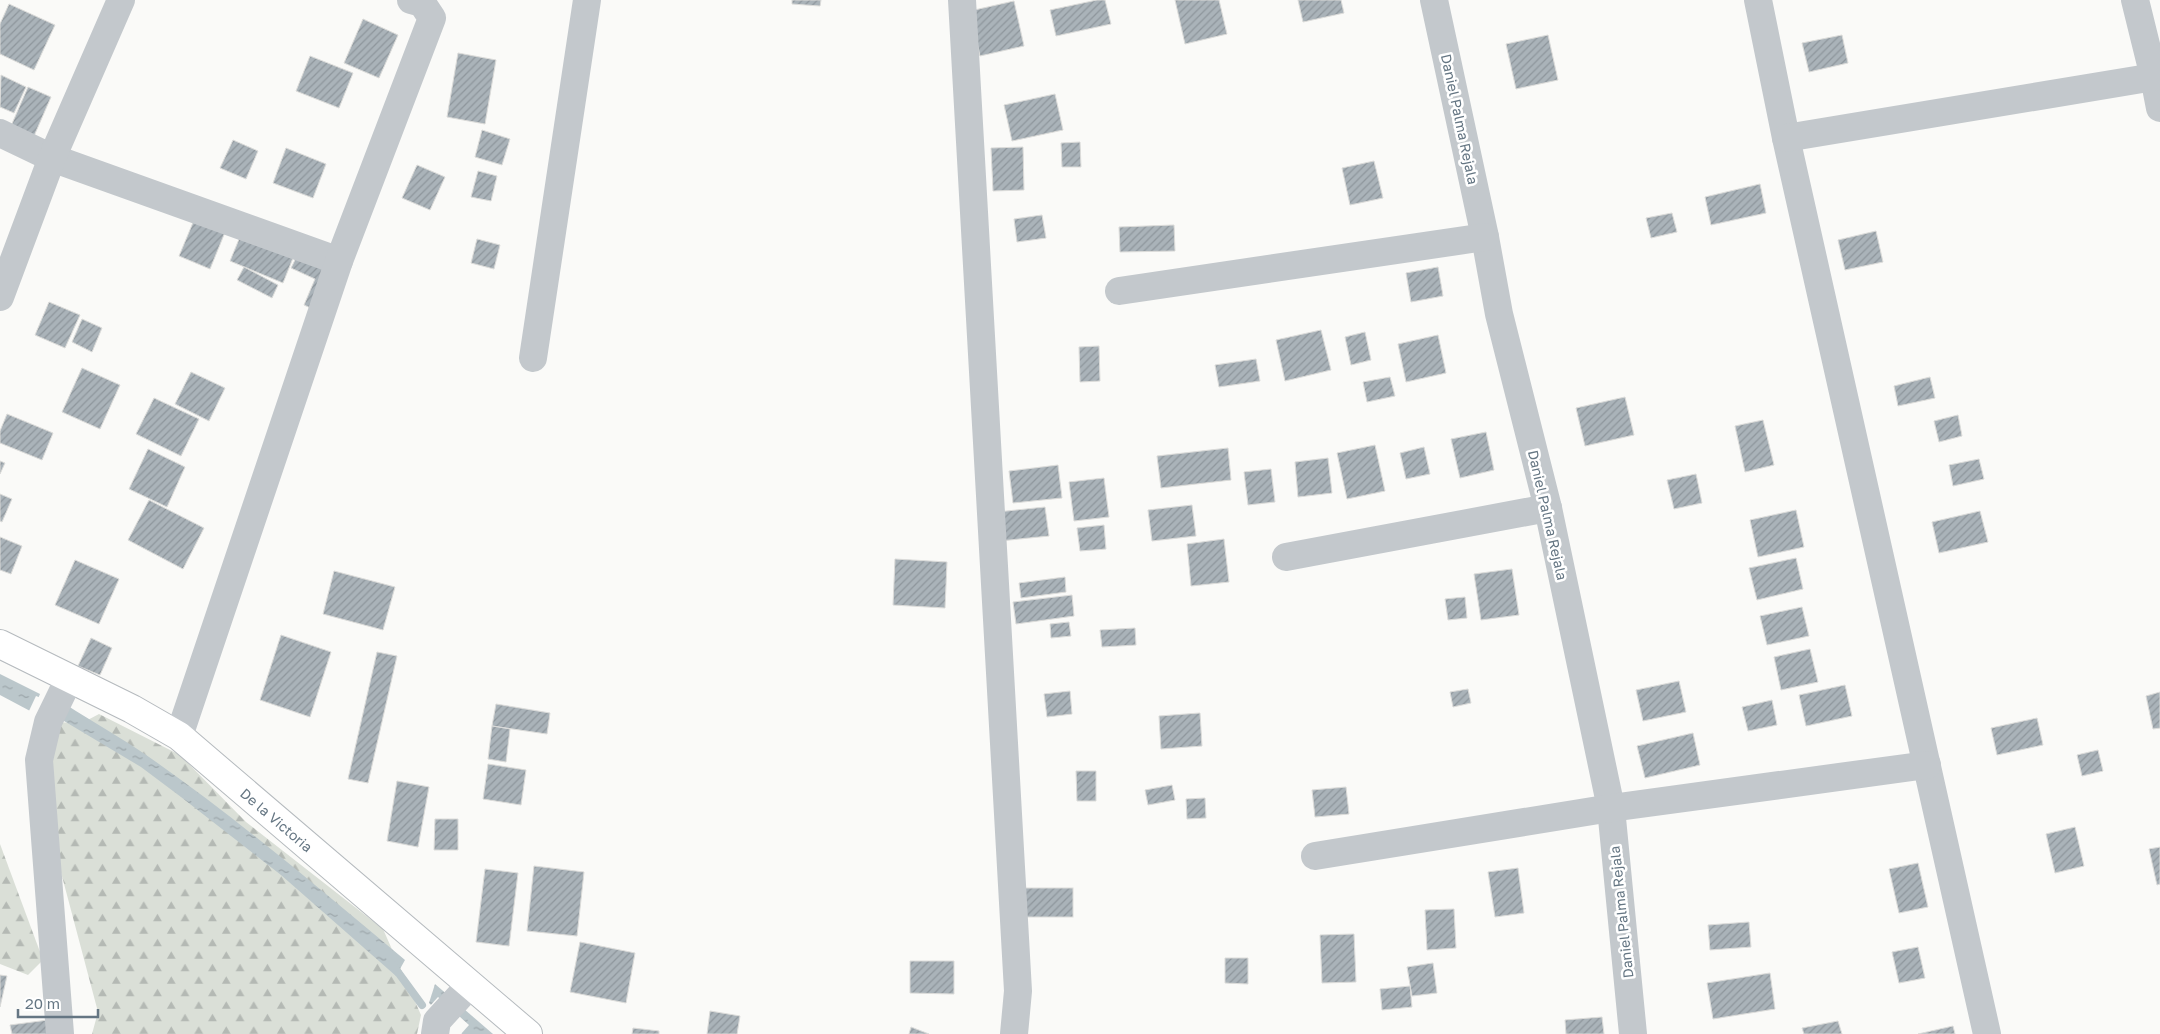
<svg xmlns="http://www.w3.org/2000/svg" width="2160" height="1034" font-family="'Golos Text',sans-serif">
	<defs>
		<pattern id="forest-firs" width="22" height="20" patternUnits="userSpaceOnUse" patternTransform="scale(1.25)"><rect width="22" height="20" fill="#dadfd7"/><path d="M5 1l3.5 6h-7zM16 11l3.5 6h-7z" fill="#b4b9b4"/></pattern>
		<pattern id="water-ripples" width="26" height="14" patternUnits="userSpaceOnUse" patternTransform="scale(1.25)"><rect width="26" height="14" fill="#bbc7cb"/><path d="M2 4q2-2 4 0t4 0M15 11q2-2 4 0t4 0" fill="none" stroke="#9ca6aa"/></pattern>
		<pattern id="building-hatch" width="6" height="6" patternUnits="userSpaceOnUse" patternTransform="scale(1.25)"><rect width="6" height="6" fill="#aab3b9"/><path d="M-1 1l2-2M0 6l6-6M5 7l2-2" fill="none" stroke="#8e969c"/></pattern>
	</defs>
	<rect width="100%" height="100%" fill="#fafaf8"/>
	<g fill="url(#forest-firs)">
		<path d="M99 714 180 755 246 822 383 929 421 1015 417 1034H92L98 1012 41 797 48 722 82 723Z"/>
		<path d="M0 844 43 960 28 975 0 964Z"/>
	</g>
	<g fill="url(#water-ripples)">
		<path d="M0 674 40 694 32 712 0 695Z"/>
		<path d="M65 704C93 722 122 738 149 757 238 819 321 890 405 960L396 976 281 875 181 797 141 767 59 718Z"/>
		<path d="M435 984 493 1034H462L429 1003Z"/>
	</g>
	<g fill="#fafaf8">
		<path d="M36 696 41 698 34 714 31 715 28 713Z"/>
		<path d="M438 997 469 1025 461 1034H458L429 1007Z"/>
	</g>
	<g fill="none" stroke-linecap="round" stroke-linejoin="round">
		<path stroke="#bbc7cb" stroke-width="8" d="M392 964 422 1005"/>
	</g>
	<g fill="url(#building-hatch)" stroke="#dcdcda">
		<path d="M792 0H821L820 6 792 4Z"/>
		<path d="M1097 0H1105L1111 24 1056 36 1050 10Z"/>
		<path d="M1175 0H1219L1227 34 1185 44Z"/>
		<path d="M1298 0H1341L1344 13 1303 22Z"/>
		<path d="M1014 1 1024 46 980 56 970 11Z"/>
		<path d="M9 4 55 25 34 70 0 54V24Z"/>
		<path d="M363 19 398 35 379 78 344 63Z"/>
		<path d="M1548 35 1558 80 1516 89 1506 44Z"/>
		<path d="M1842 35 1848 63 1809 72 1802 43Z"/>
		<path d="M458 53 496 60 485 124 447 117Z"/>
		<path d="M310 56 353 73 339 108 296 91Z"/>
		<path d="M1 75 26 87 14 113 0 107Z"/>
		<path d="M28 87 51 97 34 136 11 126Z"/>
		<path d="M1055 94 1063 130 1012 141 1004 105Z"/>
		<path d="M482 130 510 139 502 165 475 157Z"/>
		<path d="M233 140 258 151 246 179 220 168Z"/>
		<path d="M1080 142 1081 167H1062L1061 143Z"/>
		<path d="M1023 147 1024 190 993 191 991 148Z"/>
		<path d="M286 148 326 164 313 198 273 183Z"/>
		<path d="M1374 161 1383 198 1350 205 1342 168Z"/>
		<path d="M417 165 445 177 430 210 402 198Z"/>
		<path d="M478 171 497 176 491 201 471 197Z"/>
		<path d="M1760 184 1766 213 1711 225 1705 197Z"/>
		<path d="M197 213 228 225 210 269 179 256Z"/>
		<path d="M1672 213 1677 232 1651 238 1646 218Z"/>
		<path d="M1042 215 1046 238 1017 242 1014 219Z"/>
		<path d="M1174 225 1175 251 1120 252 1119 227Z"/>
		<path d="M1876 231 1883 262 1845 270 1838 240Z"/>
		<path d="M242 232 295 253 283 283 230 261Z"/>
		<path d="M477 239 500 245 494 269 471 263Z"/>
		<path d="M298 254 333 269 315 310 304 305 315 279 291 268Z"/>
		<path d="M244 267 278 285 272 298 237 280Z"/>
		<path d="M1438 267 1443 296 1411 302 1406 273Z"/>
		<path d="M49 302 80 315 65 348 35 335Z"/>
		<path d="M82 319 102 328 92 352 72 342Z"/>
		<path d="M1321 330 1331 370 1285 381 1276 340Z"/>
		<path d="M1365 332 1371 360 1351 365 1345 337Z"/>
		<path d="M1438 335 1446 373 1406 382 1398 344Z"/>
		<path d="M1099 346 1100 381 1080 382 1079 347Z"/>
		<path d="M1256 359 1260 381 1219 387 1215 365Z"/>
		<path d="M82 368 120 385 100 429 62 412Z"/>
		<path d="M191 372 225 388 209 421 175 404Z"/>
		<path d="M1390 377 1395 396 1367 402 1363 382Z"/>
		<path d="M1930 377 1935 398 1898 406 1894 386Z"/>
		<path d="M1625 397 1634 435 1585 446 1576 408Z"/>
		<path d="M154 398 199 419 181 456 136 434Z"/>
		<path d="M7 414 53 433 42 460 0 443V431Z"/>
		<path d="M1958 415 1962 436 1939 442 1934 421Z"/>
		<path d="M1763 420 1774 465 1745 472 1735 426Z"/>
		<path d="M1486 432 1494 470 1460 478 1451 439Z"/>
		<path d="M1375 445 1385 491 1347 499 1337 453Z"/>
		<path d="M1424 447 1430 474 1406 479 1400 453Z"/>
		<path d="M1228 448 1231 480 1161 488 1157 456Z"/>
		<path d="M148 449 185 467 167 507 129 489Z"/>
		<path d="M1328 458 1332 493 1298 497 1295 462Z"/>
		<path d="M1979 459 1984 479 1953 486 1949 465Z"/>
		<path d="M0 461 5 463 0 474Z"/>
		<path d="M1058 465 1062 498 1013 503 1009 471Z"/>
		<path d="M1271 469 1275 502 1248 505 1244 472Z"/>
		<path d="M1696 474 1702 503 1674 509 1667 480Z"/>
		<path d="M1104 478 1109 517 1074 521 1069 482Z"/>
		<path d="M0 494 12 499 2 522 0 521Z"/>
		<path d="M149 500 204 528 183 569 128 540Z"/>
		<path d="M1192 505 1196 536 1152 541 1148 510Z"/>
		<path d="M1045 507 1049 536 1000 541 997 512Z"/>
		<path d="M1796 510 1804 547 1758 557 1750 520Z"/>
		<path d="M1980 511 1988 542 1939 553 1932 522Z"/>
		<path d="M1104 525 1106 549 1080 551 1077 528Z"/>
		<path d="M0 537 22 546 11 574 0 570Z"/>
		<path d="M1224 539 1229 582 1191 586 1187 544Z"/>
		<path d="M1796 558 1803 589 1757 600 1749 568Z"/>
		<path d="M895 559 947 562 945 608 893 605Z"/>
		<path d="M75 560 119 579 99 624 55 605Z"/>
		<path d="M1512 569 1519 615 1481 620 1474 574Z"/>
		<path d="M334 571 395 587 383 630 323 614Z"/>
		<path d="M1065 577 1066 592 1021 598 1019 583Z"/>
		<path d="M1072 595 1074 616 1016 624 1013 602Z"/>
		<path d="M1465 597 1467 618 1448 620 1445 599Z"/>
		<path d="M1802 607 1809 636 1767 645 1760 616Z"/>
		<path d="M1069 622 1071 636 1051 638 1050 624Z"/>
		<path d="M1135 628 1136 645 1102 647 1100 630Z"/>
		<path d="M281 635 331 652 310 717 260 700Z"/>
		<path d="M91 638 112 648 100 675 78 666Z"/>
		<path d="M1810 649 1818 682 1781 690 1774 657Z"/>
		<path d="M377 652 397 656 368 783 348 779Z"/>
		<path d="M1679 681 1686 712 1643 721 1636 690Z"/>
		<path d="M1845 685 1852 716 1806 726 1799 695Z"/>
		<path d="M1468 689 1471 703 1453 707 1450 692Z"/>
		<path d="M1070 691 1072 714 1047 717 1044 694Z"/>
		<path d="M2160 692V728L2153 729 2146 696Z"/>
		<path d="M1772 700 1777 725 1748 731 1742 707Z"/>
		<path d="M496 704 550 713 547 734 492 726Z"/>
		<path d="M1200 713 1202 746 1161 749 1159 716Z"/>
		<path d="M2037 718 2043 745 1997 755 1991 728Z"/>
		<path d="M492 726 510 729 506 762 488 759Z"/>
		<path d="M1693 733 1700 765 1645 778 1637 746Z"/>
		<path d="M2098 750 2103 771 2082 776 2077 755Z"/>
		<path d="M488 764 526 770 521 805 483 799Z"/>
		<path d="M1076 771H1096V801H1077Z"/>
		<path d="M397 781 429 787 418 847 387 841Z"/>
		<path d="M1172 785 1175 800 1148 805 1145 790Z"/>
		<path d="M1346 787 1349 814 1315 817 1312 790Z"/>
		<path d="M1205 798 1206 818 1187 819 1186 799Z"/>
		<path d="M435 819H458V850H434Z"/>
		<path d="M2075 827 2084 866 2055 873 2046 834Z"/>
		<path d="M2160 847V884L2157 885 2149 849Z"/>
		<path d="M1918 863 1928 907 1899 913 1889 869Z"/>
		<path d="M534 866 584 872 577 936 527 931Z"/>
		<path d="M1518 868 1524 913 1495 917 1488 872Z"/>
		<path d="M485 869 518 873 509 946 476 942Z"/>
		<rect x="1023" y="888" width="50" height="29"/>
		<path d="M1454 909 1456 948 1427 950 1425 910Z"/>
		<path d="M1749 922 1751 947 1710 950 1708 925Z"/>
		<path d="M1354 934 1356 982 1322 983 1320 935Z"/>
		<path d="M580 942 635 953 626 1003 570 992Z"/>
		<path d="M1918 947 1925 978 1899 983 1892 952Z"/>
		<path d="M1225 958H1248V984L1225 983Z"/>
		<path d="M910 961H954V994L910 993Z"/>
		<path d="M1433 963 1437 993 1412 996 1407 967Z"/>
		<path d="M1770 973 1775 1009 1713 1019 1707 983Z"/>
		<path d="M0 975 7 976 0 1007Z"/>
		<path d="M1410 986 1412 1007 1382 1010 1380 989Z"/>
		<path d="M710 1011 740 1016 737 1034H707Z"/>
		<path d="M1602 1017 1604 1034H1566L1565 1020Z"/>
		<path d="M56 1019 57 1034H12L10 1025Z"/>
		<path d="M1838 1021 1842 1034H1804L1802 1028Z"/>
		<path d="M1953 1026 1955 1034H1918Z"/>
		<path d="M911 1027 929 1034H909Z"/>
		<path d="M633 1028 659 1031V1034H632Z"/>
	</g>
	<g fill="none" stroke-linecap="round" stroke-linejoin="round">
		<g stroke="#b5babe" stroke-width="30">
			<g id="major">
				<path id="s1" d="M0 644 132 709 179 736 528 1034"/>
			</g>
		</g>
		<g stroke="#c3c8cc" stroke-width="28">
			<path d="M962 0 1018 991 1014 1034"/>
			<path d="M1434 0 1485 237 1499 314 1548 508 1611 808 1633 1034"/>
			<path d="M1758 0 1786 138 1987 1034"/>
			<path d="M2154 77 2160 108"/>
			<path d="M0 133 52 158 339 261"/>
			<path d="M1786 138 2154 77 2135 0"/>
			<path d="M1119 291 1485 237"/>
			<path d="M0 297 52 158 121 0"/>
			<path d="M533 358 587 0"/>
			<path d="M1286 557 1548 508"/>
			<path d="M179 736 339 261 432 18 422 3 411 0"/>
			<path d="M1315 856 1611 808 1927 765"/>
			<path d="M60 1034 39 760 48 722 69 679"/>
			<path d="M435 1034 437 1021 470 985"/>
		</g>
		<use href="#major" stroke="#fff" stroke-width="28"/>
	</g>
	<g text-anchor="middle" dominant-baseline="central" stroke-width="5" stroke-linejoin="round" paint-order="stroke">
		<g font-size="14" fill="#657683" stroke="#fff">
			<text transform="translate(1460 119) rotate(78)">Daniel Palma Rejala</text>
			<text transform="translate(1548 515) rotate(77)">Daniel Palma Rejala</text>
			<text stroke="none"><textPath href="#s1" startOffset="330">De la Victoria</textPath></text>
			<text transform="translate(1621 912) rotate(-96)">Daniel Palma Rejala</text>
		</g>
	</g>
	<path d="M18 1009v8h80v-8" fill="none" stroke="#657683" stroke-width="2.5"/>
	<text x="25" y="1009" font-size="15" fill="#657683" stroke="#ffffff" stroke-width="4" paint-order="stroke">20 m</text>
</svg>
